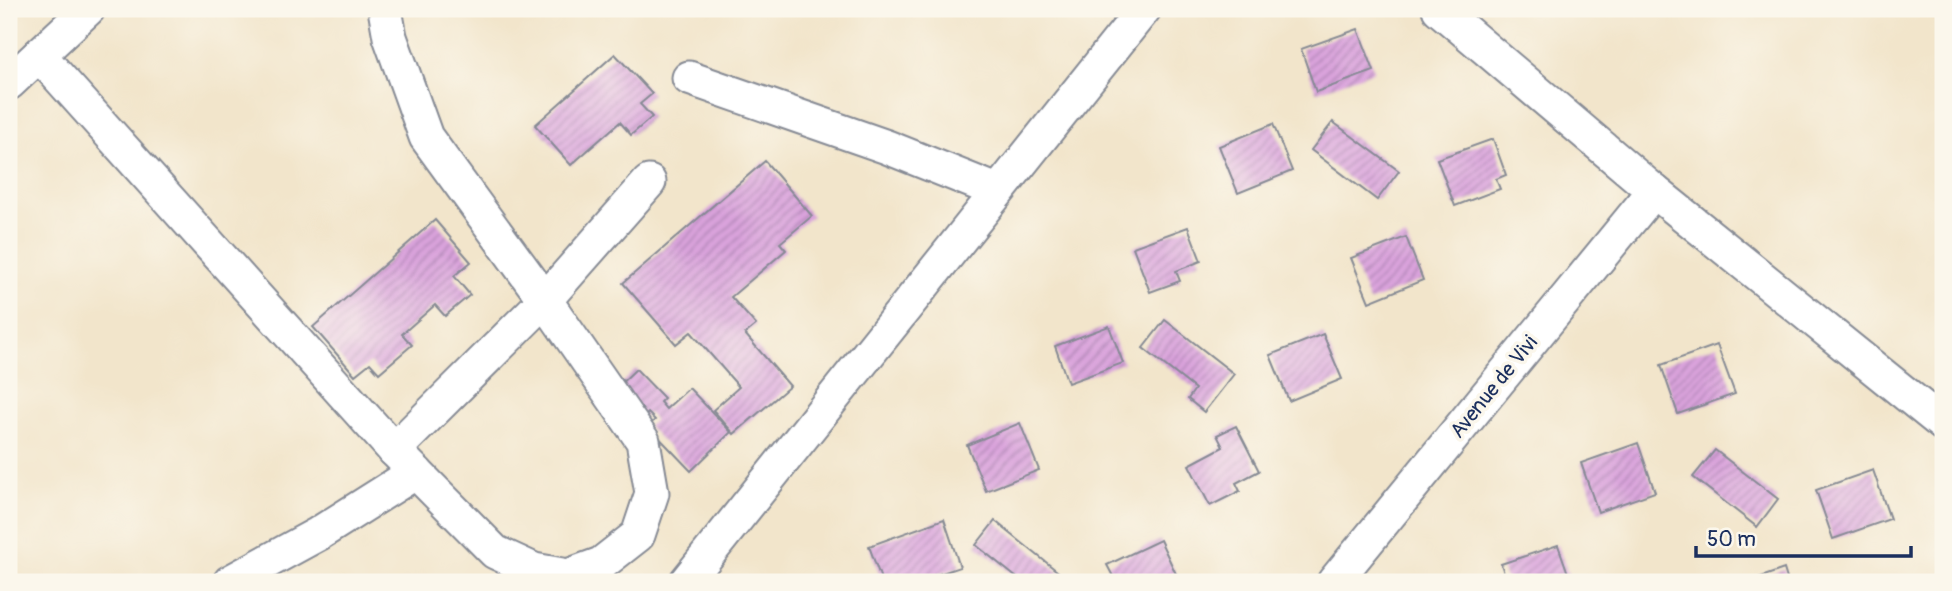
<svg xmlns="http://www.w3.org/2000/svg" width="1952" height="591" font-family="Pangolin,sans-serif">
	<defs>
		<pattern id="building-hatch" width="6" height="6" patternUnits="userSpaceOnUse" patternTransform="scale(1.75)"><rect width="6" height="6" fill="#daa3dc"/><path d="M-1 1l2-2M0 6l6-6M5 7l2-2" fill="none" stroke="#b085b6"/></pattern>
	</defs>
	<rect width="100%" height="100%" fill="#fbf7ec"/>
	<filter id="ink" filterUnits="userSpaceOnUse"><feTurbulence type="fractalNoise" baseFrequency=".0143" numOctaves="2"/><feDisplacementMap in="SourceGraphic" scale="14" xChannelSelector="R" yChannelSelector="G"/><feConvolveMatrix kernelMatrix="1 2 1 2 8 2 1 2 1" color-interpolation-filters="sRGB"/></filter>
	<filter id="wash" filterUnits="userSpaceOnUse"><feTurbulence type="fractalNoise" baseFrequency=".00686" numOctaves="4" result="noise"/><feDisplacementMap in="SourceGraphic" scale="28" xChannelSelector="R" yChannelSelector="G"/><feGaussianBlur stdDeviation="1.57" result="paint"/><feColorMatrix in="noise" values="0 0 0 0 0 0 0 0 0 0 0 0 0 0 0 0 0 1.4 0 .05"/><feComposite in="paint" operator="in"/></filter>
	<g filter="url(#wash)">
		<rect width="100%" height="100%" fill="#f2e5cb"/>
		<g id="blocks">
			<g fill="url(#building-hatch)">
				<path d="M1358 29 1374 71 1316 92 1301 49Z"/>
				<path d="M615 54 652 94 640 104 652 117 631 135 620 122 571 165 535 125Z"/>
				<path d="M1333 122 1399 171 1377 200 1311 150Z"/>
				<path d="M1273 124 1292 171 1238 193 1219 146Z"/>
				<path d="M1493 139 1506 175 1496 179 1500 189 1455 206 1437 159Z"/>
				<path d="M765 161 812 216 780 243 786 250 731 297 756 325 745 334 790 386 734 434 713 410 739 387 691 332 676 344 623 283Z"/>
				<path d="M435 220 471 262 454 276 470 295 445 316 435 305 402 334 412 345 379 373 370 363 355 375 313 327Z"/>
				<path d="M1188 227 1201 261 1176 271 1180 281 1150 292 1133 247Z"/>
				<path d="M1406 237 1423 280 1369 302 1351 258Z"/>
				<path d="M1165 320 1234 374 1204 412 1188 399 1195 389 1143 348Z"/>
				<path d="M1109 326 1123 363 1068 383 1055 346Z"/>
				<path d="M1323 334 1342 379 1289 401 1270 355Z"/>
				<path d="M1717 345 1735 394 1678 414 1661 365Z"/>
				<path d="M636 369 664 398 660 402 666 409 689 388 731 432 691 471 648 426 655 420 648 413 644 418 615 389Z"/>
				<path d="M1020 423 1039 470 986 491 967 445Z"/>
				<path d="M1236 426 1259 471 1236 483 1240 491 1210 506 1189 465 1223 447 1217 435Z"/>
				<path d="M1638 443 1655 492 1598 512 1581 463Z"/>
				<path d="M1715 450 1778 499 1757 527 1693 477Z"/>
				<path d="M1873 470 1890 519 1833 539 1816 490Z"/>
				<path d="M944 519 960 567 915 582H882L869 546Z"/>
				<path d="M995 521 1062 575 1055 582H1022L976 545Z"/>
				<path d="M1160 540 1177 576 1165 582H1116L1107 565Z"/>
				<path d="M1558 545 1571 582H1507L1501 564Z"/>
				<path d="M1784 569 1788 582H1747Z"/>
			</g>
		</g>
	</g>
	<g filter="url(#ink)">
		<use href="#blocks" fill-opacity="0" stroke="#868a94" stroke-width="2"/>
		<g fill="none" stroke-linecap="round" stroke-linejoin="round">
			<g stroke="#868a94" stroke-width="37">
				<g id="minor">
					<path d="M1439 9 1654 191 1943 424"/>
					<path d="M39 55 394 450 495 552 534 570 568 576 601 564 638 535 652 493 643 441 545 300 426 137 390 37 385 9"/>
					<path d="M689 78 887 147 997 191"/>
					<path d="M9 83 88 9"/>
					<path d="M394 450 545 300 649 182"/>
					<path d="M230 582 318 534 416 472"/>
					<path d="M686 582 1144 9"/>
					<path d="M1334 582 1654 191"/>
				</g>
			</g>
			<use href="#minor" stroke="#fff" stroke-width="33"/>
		</g>
	</g>
	<g text-anchor="middle" dominant-baseline="central" stroke-width="7" stroke-linejoin="round" paint-order="stroke">
		<g font-size="21" fill="#1b2f5e" stroke="#fbf7ec">
			<text transform="translate(1494 387) rotate(-51)">Avenue de Vivi</text>
		</g>
	</g>
	<rect width="1952" height="591" fill="none" stroke="#fbf7ec" stroke-width="35"/>
	<path d="M1696 546v10h215v-10" fill="none" stroke="#1b2f5e" stroke-width="3.5"/>
	<text x="1707" y="546" font-size="21" fill="#1b2f5e" stroke="#fbf7ec" stroke-width="5" paint-order="stroke">50 m</text>
</svg>
